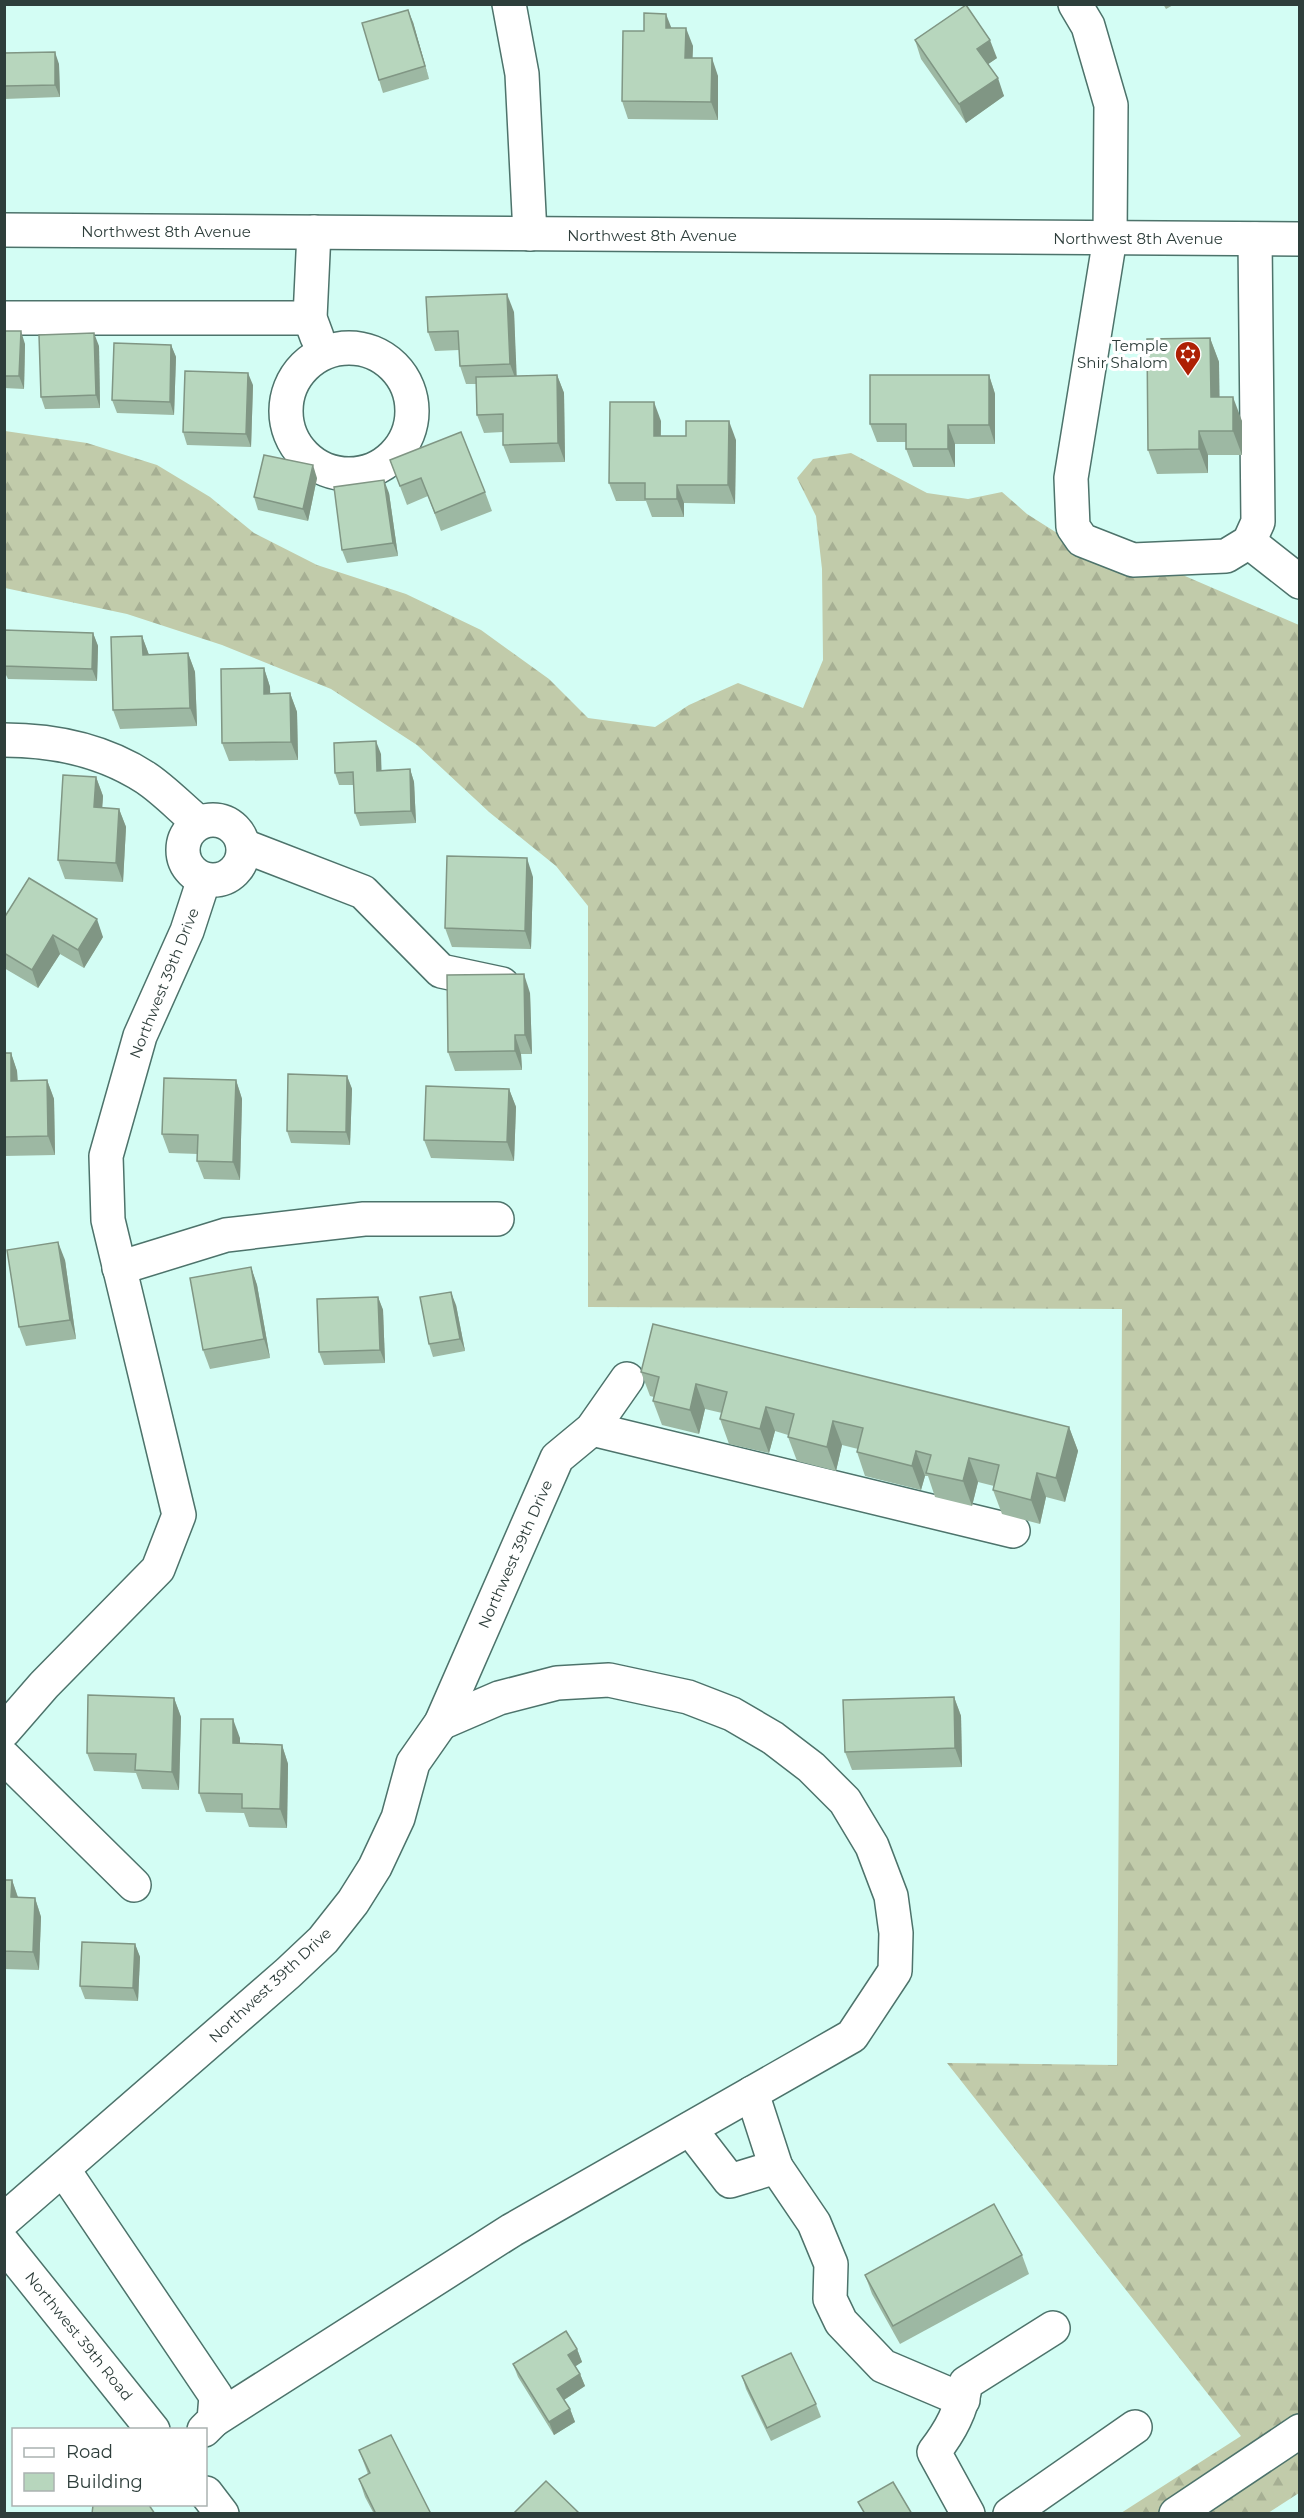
<svg xmlns="http://www.w3.org/2000/svg" width="1304" height="2518" font-family="Montserrat,sans-serif">
	<defs>
		<pattern id="forest-firs" width="22" height="20" patternUnits="userSpaceOnUse" patternTransform="scale(1.5)"><rect width="22" height="20" fill="#c1cbaa"/><path d="M5 1l3.5 6h-7zM16 11l3.5 6h-7z" fill="#a6af93"/></pattern>
	</defs>
	<rect width="100%" height="100%" fill="#d3fdf4"/>
	<path fill="url(#forest-firs)" d="M5 431 87 443 157 465 210 497 254 533 317 565 406 594 481 630 549 679 588 718 655 727 689 705 738 683 803 708 823 660 822 569 816 516 797 478 813 459 851 453 927 493 968 499 1002 492 1027 514 1076 545 1178 573 1299 625V2493L1268 2513H1121L1241 2436 947 2063 1117 2065 1122 1309 588 1307V906L556 866 489 812 417 745 331 689 222 645 127 614 5 588Z"/>
	<g fill="none" stroke-linecap="round" stroke-linejoin="round">
		<g stroke="#4d736b" stroke-width="36">
			<g id="minor">
				<path d="M509 4 522 74 530 234"/>
				<path d="M1075 4 1088 26 1111 105 1110 238 1071 478 1073 527 1082 540 1133 560 1226 556 1249 542 1258 522 1255 239"/>
				<path d="M4 230 1300 239"/>
				<path d="M314 232 310 318 317 337"/>
				<path d="M4 318H310"/>
				<circle cx="349" cy="411" r="63"/>
				<path d="M1249 542 1300 582"/>
				<path d="M4 740C54 740 103 750 146 778 164 790 181 808 199 823"/>
				<circle cx="213" cy="850" r="30"/>
				<path d="M244 846 363 892 441 971 502 984"/>
				<path d="M119 1268 226 1235 364 1219H497"/>
				<path d="M592 1429 1013 1531"/>
				<path d="M4 1731 44 1685 158 1569 179 1515 108 1220 106 1156 140 1036 187 931 204 879"/>
				<path d="M4 1757 134 1885"/>
				<path d="M690 2129 730 2181 776 2167 752 2093"/>
				<path d="M776 2167 814 2223 831 2264 830 2299 841 2322 883 2366 963 2400"/>
				<path d="M63 2169 216 2396 214 2420 204 2430"/>
				<path d="M4 2220 288 1973 323 1940 353 1902 375 1867 398 1818 413 1763 441 1723 557 1458 592 1429 627 1379"/>
				<path d="M4 2244 153 2430"/>
				<path d="M214 2420 512 2230 852 2036 895 1971 896 1933 891 1896 872 1846 845 1801 811 1767 773 1738 732 1714 688 1697 609 1680 557 1683 499 1698 441 1723"/>
				<path d="M206 2493 222 2514"/>
				<path d="M968 2514 934 2452C951 2430 961 2411 966 2383L1053 2328"/>
				<path d="M1010 2514 1135 2427"/>
				<path d="M1176 2514 1300 2431"/>
			</g>
		</g>
		<use href="#minor" stroke="#fff" stroke-width="33"/>
	</g>
	<g fill="#9db8a3">
		<path d="M1163 4H1175L1166 9Z"/>
		<path d="M413 22 429 79 383 93 379 80Z"/>
		<path d="M671 28 693 46 692 58 718 76V120L628 119 622 101 644 31Z"/>
		<path d="M915 40 997 58 988 64 1004 96 966 123 921 59Z"/>
		<path d="M4 53 59 64 60 97 4 99Z"/>
		<path d="M514 312 516 376 557 375 564 393 565 462 510 463 503 445V432L484 433 477 415V384H466L460 366 459 350 435 351 428 332Z"/>
		<path d="M4 331 25 344 24 389 4 388Z"/>
		<path d="M1210 338 1219 362V397L1242 421V455H1208V473L1157 474 1148 450Z"/>
		<path d="M171 345 176 357 174 415 117 413 112 400Z"/>
		<path d="M99 346 100 408 45 409 41 397Z"/>
		<path d="M989 375 995 394V444H955V467H913L906 449V442H877L870 424Z"/>
		<path d="M253 385 251 447 187 445 183 432Z"/>
		<path d="M661 421V436L736 440 735 504 684 503V517H652L646 501H616L609 483Z"/>
		<path d="M390 460 485 492 492 511 441 531 428 496 407 505Z"/>
		<path d="M317 478 308 521 258 510 254 497Z"/>
		<path d="M389 493 398 556 347 563 342 550Z"/>
		<path d="M4 630 93 633 98 646 97 681 8 679 4 671Z"/>
		<path d="M142 636 149 655 188 653 195 672 197 726 120 729 113 710Z"/>
		<path d="M264 668 270 687V694L290 693 297 712 298 760 229 761 222 743Z"/>
		<path d="M381 754V770L410 769 414 782 416 823 360 826 355 813 354 785H339L335 773Z"/>
		<path d="M96 777 103 796 102 808 119 809 126 827 123 882 65 879 58 860Z"/>
		<path d="M533 877 531 949 452 947 445 928Z"/>
		<path d="M4 918 103 937 84 968 60 954 38 988 4 968Z"/>
		<path d="M530 993 532 1054H521L522 1070 455 1071 448 1052Z"/>
		<path d="M4 1053H11L17 1071 18 1081 47 1080 54 1099 55 1155 4 1156Z"/>
		<path d="M347 1076 352 1089 350 1145 291 1143 287 1131Z"/>
		<path d="M236 1080 242 1099 240 1180 204 1179 197 1161 198 1154 169 1153 162 1134Z"/>
		<path d="M509 1089 516 1107 514 1161 431 1158 424 1140Z"/>
		<path d="M65 1260 76 1339 26 1346 19 1327Z"/>
		<path d="M251 1267 257 1285 270 1358 210 1369 203 1350Z"/>
		<path d="M378 1297 383 1310 385 1363 324 1365 319 1352Z"/>
		<path d="M456 1305 465 1351 433 1357 429 1344Z"/>
		<path d="M641 1372 1069 1427 1078 1451 1065 1502 1046 1497 1040 1524 1002 1514 993 1490 994 1486 978 1482 972 1506 935 1497 928 1476H925L921 1490 865 1476 857 1452 858 1449 842 1445 836 1471 797 1461 788 1437V1435L775 1431 769 1453 729 1444 720 1419 722 1413 705 1409 699 1434 662 1425 653 1401 654 1397 650 1396Z"/>
		<path d="M954 1697 961 1716 962 1767 852 1770 845 1752Z"/>
		<path d="M174 1698 181 1717 179 1790 142 1789 136 1773 94 1771 87 1753Z"/>
		<path d="M240 1738V1744L282 1745 288 1764 287 1828 249 1827 244 1813 206 1812 199 1793Z"/>
		<path d="M4 1880H12L18 1897 35 1898 41 1917 39 1970 4 1969Z"/>
		<path d="M135 1944 140 1957 138 2001 85 1999 80 1986Z"/>
		<path d="M1022 2255 1029 2274 900 2344 872 2294 865 2275Z"/>
		<path d="M577 2349 582 2362 575 2366 580 2374 585 2386 564 2400 570 2409 575 2422 554 2435 518 2377 513 2364Z"/>
		<path d="M742 2376 816 2404 821 2417 771 2441 746 2389Z"/>
		<path d="M359 2450 431 2514H374L365 2497 359 2479 368 2474Z"/>
	</g>
	<g fill="#809684">
		<path d="M408 10 413 22 429 79 425 66Z"/>
		<path d="M666 14 673 32 666 28Z"/>
		<path d="M686 28 693 46 692 76 685 58Z"/>
		<path d="M990 40 997 58 984 67 977 49Z"/>
		<path d="M55 52 59 64 60 97 55 85Z"/>
		<path d="M712 58 718 76V120L711 102Z"/>
		<path d="M998 78 1004 96 966 123 959 104Z"/>
		<path d="M507 294 514 312 517 383 510 364Z"/>
		<path d="M21 331 25 344 24 389 19 376Z"/>
		<path d="M94 333 99 346 100 408 96 395Z"/>
		<path d="M1210 338 1219 362 1220 421 1211 397Z"/>
		<path d="M171 345 176 357 174 415 170 402Z"/>
		<path d="M248 373 253 385 251 447 246 434Z"/>
		<path d="M557 375 564 393 565 462 558 443Z"/>
		<path d="M989 375 995 394V444L989 425Z"/>
		<path d="M1233 397 1242 421V455L1233 431Z"/>
		<path d="M654 402 661 421 660 454 654 436Z"/>
		<path d="M729 421 736 440 735 504 728 485Z"/>
		<path d="M948 425 955 444V467L948 449Z"/>
		<path d="M1199 431 1208 455V473L1199 449Z"/>
		<path d="M313 465 317 478 308 521 303 509Z"/>
		<path d="M384 480 389 493 398 556 393 543Z"/>
		<path d="M677 485 684 503V517L677 499Z"/>
		<path d="M93 633 98 646 97 681 92 669Z"/>
		<path d="M142 636 149 655H143Z"/>
		<path d="M188 653 195 672 197 726 190 708Z"/>
		<path d="M264 668 270 687 271 712 264 694Z"/>
		<path d="M290 693 297 712 298 760 291 742Z"/>
		<path d="M376 741 381 754 382 783 377 771Z"/>
		<path d="M410 769 414 782 416 823 411 811Z"/>
		<path d="M96 777 103 796 101 826 94 807Z"/>
		<path d="M119 809 126 827 123 882 116 863Z"/>
		<path d="M527 858 533 877 531 949 525 931Z"/>
		<path d="M97 919 103 937 84 968 78 950Z"/>
		<path d="M53 935 60 954 38 988 32 970Z"/>
		<path d="M524 974 530 993 532 1054 525 1035Z"/>
		<path d="M515 1035 521 1054 522 1070 515 1051Z"/>
		<path d="M11 1053 17 1071 18 1100 11 1081Z"/>
		<path d="M347 1076 352 1089 350 1145 346 1132Z"/>
		<path d="M47 1080 54 1099 55 1155 48 1136Z"/>
		<path d="M236 1080 242 1099 240 1180 233 1162Z"/>
		<path d="M509 1089 516 1107 514 1161 507 1142Z"/>
		<path d="M58 1242 65 1260 76 1339 70 1320Z"/>
		<path d="M251 1267 257 1285 270 1358 264 1339Z"/>
		<path d="M451 1292 456 1305 465 1351 460 1339Z"/>
		<path d="M378 1297 383 1310 385 1363 380 1350Z"/>
		<path d="M696 1384 705 1409 699 1434 690 1410Z"/>
		<path d="M766 1407 775 1431 769 1453 760 1429Z"/>
		<path d="M833 1421 842 1445 836 1471 827 1447Z"/>
		<path d="M1069 1427 1078 1451 1065 1502 1056 1478Z"/>
		<path d="M916 1451 925 1476 921 1490 912 1466Z"/>
		<path d="M969 1458 978 1482 972 1506 963 1481Z"/>
		<path d="M1037 1473 1046 1497 1040 1524 1031 1500Z"/>
		<path d="M954 1697 961 1716 962 1767 955 1748Z"/>
		<path d="M174 1698 181 1717 179 1790 172 1772Z"/>
		<path d="M233 1719 240 1738V1762L233 1743Z"/>
		<path d="M282 1745 288 1764 287 1828 280 1809Z"/>
		<path d="M12 1880 18 1898 11 1897Z"/>
		<path d="M35 1898 41 1917 39 1970 33 1952Z"/>
		<path d="M135 1944 140 1957 138 2001 133 1988Z"/>
		<path d="M577 2349 582 2362 573 2368 568 2355Z"/>
		<path d="M580 2374 585 2386 562 2401 557 2389Z"/>
		<path d="M570 2409 575 2422 554 2435 549 2422Z"/>
	</g>
	<g fill="#b7d6bd" stroke="#809684" stroke-width="1.5">
		<path d="M966 5 990 40 977 49 998 78 959 104 915 40Z"/>
		<path d="M408 10 425 66 379 80 362 23Z"/>
		<path d="M644 13 666 14V28H686L685 58H712L711 102 622 101 623 31H644Z"/>
		<path d="M55 52V85L4 86V53Z"/>
		<path d="M507 294 510 364 460 366 458 331 428 332 426 297Z"/>
		<path d="M4 331H21L19 376H4Z"/>
		<path d="M94 333 96 395 41 397 39 335Z"/>
		<path d="M1210 338 1211 397H1233V431H1199V449L1148 450 1147 339Z"/>
		<path d="M114 343 171 345 170 402 112 400Z"/>
		<path d="M185 371 248 373 246 434 183 432Z"/>
		<path d="M557 375 558 443 503 445V414L477 415 476 377Z"/>
		<path d="M870 375H989V425H948V449H906V424H870Z"/>
		<path d="M610 402H654V436H686V421H729L728 485H677V499H645V483H609Z"/>
		<path d="M461 432 485 492 435 513 421 478 400 486 390 460Z"/>
		<path d="M264 455 313 465 303 509 254 497Z"/>
		<path d="M384 480 393 543 342 550 334 487Z"/>
		<path d="M4 630 93 633 92 669 4 666Z"/>
		<path d="M142 636 143 655 188 653 190 708 113 710 111 637Z"/>
		<path d="M264 668V694L290 693 291 742 222 743 221 669Z"/>
		<path d="M376 741 377 771 410 769 411 811 355 813 353 772 335 773 334 743Z"/>
		<path d="M63 775 96 777 94 807 119 809 116 863 58 860Z"/>
		<path d="M447 856 527 858 525 931 445 928Z"/>
		<path d="M29 878 97 919 78 950 53 935 32 970 4 953V918Z"/>
		<path d="M524 974 525 1035H515V1051L448 1052 447 975Z"/>
		<path d="M4 1053H11V1081L47 1080 48 1136 4 1137Z"/>
		<path d="M288 1074 347 1076 346 1132 287 1131Z"/>
		<path d="M164 1078 236 1080 233 1162 197 1161 198 1135 162 1134Z"/>
		<path d="M426 1086 509 1089 507 1142 424 1140Z"/>
		<path d="M58 1242 70 1320 19 1327 7 1250Z"/>
		<path d="M251 1267 264 1339 203 1350 190 1278Z"/>
		<path d="M451 1292 460 1339 429 1344 420 1297Z"/>
		<path d="M378 1297 380 1350 319 1352 317 1299Z"/>
		<path d="M653 1324 1069 1427 1056 1478 1037 1473 1031 1500 993 1490 999 1465 969 1458 963 1481 926 1473 931 1455 916 1451 912 1466 857 1452 863 1428 833 1421 827 1447 788 1437 794 1414 766 1407 760 1429 720 1419 727 1392 696 1384 690 1410 653 1401 659 1377 641 1372Z"/>
		<path d="M88 1695 174 1698 172 1772 135 1770 136 1754 87 1753Z"/>
		<path d="M954 1697 955 1748 845 1752 843 1700Z"/>
		<path d="M201 1719H233V1743L282 1745 280 1809 242 1808V1794L199 1793Z"/>
		<path d="M4 1880H12L11 1897 35 1898 33 1952 4 1951Z"/>
		<path d="M82 1942 135 1944 133 1988 80 1986Z"/>
		<path d="M994 2204 1022 2255 893 2326 865 2275Z"/>
		<path d="M566 2331 577 2349 568 2355 580 2374 557 2389 570 2409 549 2422 513 2364Z"/>
		<path d="M791 2353 816 2404 767 2428 742 2376Z"/>
		<path d="M391 2435 431 2514H376L359 2479 370 2473 359 2450Z"/>
		<path d="M546 2481 580 2514H513Z"/>
		<path d="M893 2482 912 2514H865L858 2502Z"/>
		<path d="M93 2505H149L155 2514H92Z"/>
	</g>
	<defs>
		<g id="synagogue-pin" transform="scale(1.35)"><path d="M0 17L-7.5 6A9.5 9.5 0 1 1 7.5 6Z" fill="#ae2004" stroke="#fff"/><path d="M0-6.5L5.6 3.2H-5.6ZM0 6.5L5.6-3.2H-5.6Z" fill="#fff"/></g>
	</defs>
	<g fill-rule="evenodd">
		<use href="#synagogue-pin" x="1188" y="354"/>
	</g>
	<g text-anchor="middle" dominant-baseline="central" stroke-width="6" stroke-linejoin="round" paint-order="stroke">
		<g font-size="15" fill="#2e3e3b" stroke="#fff">
			<text x="166" y="231">Northwest 8th Avenue</text>
			<text x="652" y="235">Northwest 8th Avenue</text>
			<text x="1138" y="238">Northwest 8th Avenue</text>
			<text transform="translate(164 983) rotate(-68)">Northwest 39th Drive</text>
			<text transform="translate(515 1554) rotate(-66)">Northwest 39th Drive</text>
			<text transform="translate(270 1985) rotate(-43)">Northwest 39th Drive</text>
			<text transform="translate(79 2336) rotate(51)">Northwest 39th Road</text>
		</g>
		<g font-size="15" fill="#2e3e3b" stroke="#fff" text-anchor="end">
			<text x="1168" y="345">Temple<tspan x="1168" dy="17">Shir Shalom</tspan></text>
		</g>
	</g>
	<rect width="1304" height="2518" fill="none" stroke="#2e3e3b" stroke-width="12"/>
	<rect x="12" y="2428" width="195" height="78" fill="#ffffff" stroke="#abb2b1" stroke-width="1.5"/>
	<rect x="24" y="2448" width="30" height="9" fill="#ffffff" stroke="#abb2b1" stroke-width="1.5"/>
	<text x="66" y="2458" font-size="18" fill="#2e3e3b">Road</text>
	<rect x="24" y="2473" width="30" height="18" fill="#b7d6bd" stroke="#abb2b1" stroke-width="1.5"/>
	<text x="66" y="2488" font-size="18" fill="#2e3e3b">Building</text>
</svg>
